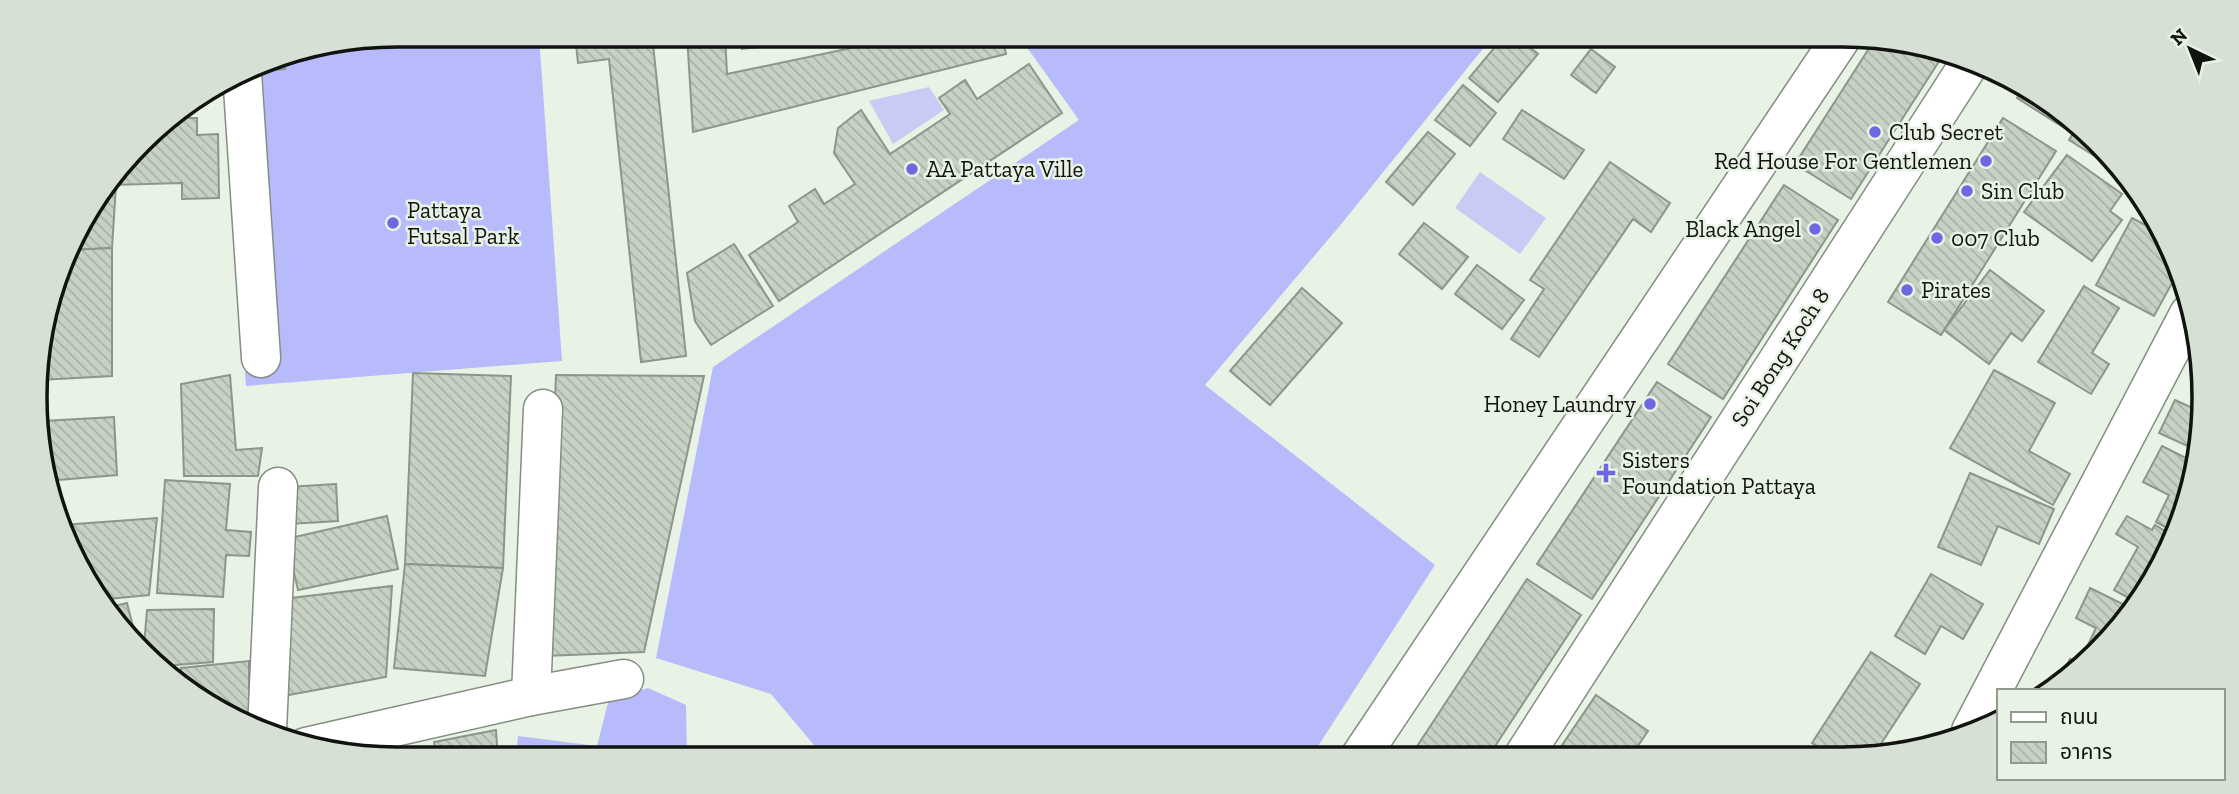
<svg xmlns="http://www.w3.org/2000/svg" width="2239" height="794" font-family="'Zilla Slab','Noto Sans Thai',serif">
	<defs>
		<pattern id="building-back-hatch" width="6" height="6" patternUnits="userSpaceOnUse" patternTransform="scale(1.75)"><rect width="6" height="6" fill="#c7d1c4"/><path d="M-1 5l2 2M0 0l6 6M5-1l2 2" fill="none" stroke="#aab3a7"/></pattern>
	</defs>
	<rect width="100%" height="100%" fill="#e8f2e5"/>
	<g fill="#b7bbfb">
		<path d="M397 35H539L562 361 246 386 225 84 259 62Z"/>
		<path d="M1018 35H1494L1338 228 1205 385 1435 565 1311 757 825 758 771 694 656 658 713 367 1079 120Z"/>
		<path d="M648 688 686 705 687 758 516 759 518 736 597 746 609 699Z"/>
	</g>
	<g fill="#c8cbf4">
		<path d="M929 87 944 110 893 144 869 101Z"/>
		<path d="M1480 172 1546 218 1520 254 1455 208Z"/>
	</g>
	<g fill="url(#building-back-hatch)" stroke="#8c968a" stroke-width="2">
		<path d="M575 35H652L686 356 641 362 609 59 578 63Z"/>
		<path d="M687 35H725L727 74 913 35H1002L1006 54 693 132Z"/>
		<path d="M741 35H854L742 49Z"/>
		<path d="M1505 35H1515L1538 54 1498 102 1469 78Z"/>
		<path d="M1875 39 1935 47 1945 52 1851 199 1795 164Z"/>
		<path d="M1591 49 1615 67 1596 93 1571 75Z"/>
		<path d="M284 57 285 69 258 71 259 62Z"/>
		<path d="M1029 64 1062 113 779 301 749 255 798 222 789 206 815 189 824 204 855 184 834 153 838 128 861 110 890 154 950 114 939 98 965 80 977 99Z"/>
		<path d="M1463 85 1496 113 1470 146 1435 120Z"/>
		<path d="M2022 90 2062 110 2074 124 2069 131 2017 98Z"/>
		<path d="M1522 110 1584 150 1564 179 1503 139Z"/>
		<path d="M169 118H197V135L218 134 219 198 182 199V183L112 185 158 125Z"/>
		<path d="M2003 118 2056 151 1941 335 1888 302Z"/>
		<path d="M2077 127 2110 164 2109 165 2069 140Z"/>
		<path d="M1428 132 1455 154 1413 205 1386 182Z"/>
		<path d="M2067 155 2122 194 2110 211 2122 220 2092 261 2024 212Z"/>
		<path d="M1610 162 1670 203 1651 232 1633 219 1539 357 1511 339 1544 289 1530 280Z"/>
		<path d="M112 185H116L112 248 68 250 73 237Z"/>
		<path d="M1784 185 1838 220 1723 399 1668 364Z"/>
		<path d="M2132 218 2151 228 2156 218 2176 276 2154 316 2096 285Z"/>
		<path d="M1424 223 1468 257 1442 289 1399 254Z"/>
		<path d="M734 244 773 306 711 345 695 321 687 273Z"/>
		<path d="M112 248V376L40 380 38 350 68 250Z"/>
		<path d="M1477 265 1524 300 1502 329 1455 294Z"/>
		<path d="M1990 270 2044 311 2022 341 2011 333 1989 364 1944 330Z"/>
		<path d="M2084 286 2119 308 2092 353 2109 364 2091 394 2038 362Z"/>
		<path d="M1302 288 1342 323 1270 405 1230 371Z"/>
		<path d="M1994 370 2055 403 2029 451 2070 474 2053 505 1950 448Z"/>
		<path d="M413 373 511 376 503 568 405 564Z"/>
		<path d="M230 375 236 450 262 448 258 476H184L181 384Z"/>
		<path d="M556 375 704 376 644 652 545 656Z"/>
		<path d="M1657 382 1711 417 1592 599 1537 564Z"/>
		<path d="M2175 400 2197 410 2194 449 2159 433Z"/>
		<path d="M114 417 117 475 47 481 43 421Z"/>
		<path d="M2162 446 2194 462 2192 490 2175 532 2156 522 2169 495 2143 482Z"/>
		<path d="M1970 473 2054 509 2039 544 1998 526 1981 565 1938 547Z"/>
		<path d="M165 480 230 484 226 530 251 532 249 556 226 555 223 597 157 593Z"/>
		<path d="M336 484 338 521 289 524 287 487Z"/>
		<path d="M387 516 398 569 298 590 286 539Z"/>
		<path d="M2127 516 2152 530 2155 525 2173 536 2155 578 2136 602 2114 590 2138 547 2116 534Z"/>
		<path d="M157 518 149 595 98 600 63 525Z"/>
		<path d="M405 564 503 568 485 676 394 668Z"/>
		<path d="M1931 574 1983 604 1963 639 1941 626 1925 654 1895 636Z"/>
		<path d="M1527 579 1581 615 1488 757H1410Z"/>
		<path d="M392 586 386 677 278 697 283 599Z"/>
		<path d="M2090 588 2131 608 2094 653 2086 649 2096 628 2076 618Z"/>
		<path d="M127 603 136 638 106 608Z"/>
		<path d="M214 609 213 662 175 665 174 676 144 646 147 610Z"/>
		<path d="M1871 652 1920 684 1873 756H1832L1812 743Z"/>
		<path d="M2070 659 2083 666 2055 686Z"/>
		<path d="M249 661V722L196 698 181 683V668Z"/>
		<path d="M1596 695 1648 731 1631 756 1554 757Z"/>
		<path d="M496 730 498 759H437L434 742Z"/>
		<path d="M1811 748 1826 756H1806Z"/>
		<path d="M397 750 398 759 365 755V754Z"/>
	</g>
	<g fill="none" stroke-linecap="round" stroke-linejoin="round">
		<g stroke="#848e82" stroke-width="41">
			<g id="minor">
				<path d="M242 73 261 358"/>
				<path d="M531 696 543 409"/>
				<path d="M267 730 278 487"/>
				<path d="M1971 731 2189 314"/>
				<path d="M306 747 531 696 624 679"/>
				<path d="M1360 757 1843 35"/>
				<path d="M1523 757 1969 64"/>
			</g>
		</g>
		<use href="#minor" stroke="#fff" stroke-width="38"/>
	</g>
	<g fill="#6e67e2" stroke="#e8f2e5" stroke-width="2.5">
		<circle cx="1875" cy="132" r="7"/>
		<circle cx="1986" cy="161" r="7"/>
		<circle cx="912" cy="169" r="7"/>
		<circle cx="1967" cy="191" r="7"/>
		<circle cx="393" cy="223" r="7"/>
		<circle cx="1815" cy="229" r="7"/>
		<circle cx="1937" cy="238" r="7"/>
		<circle cx="1907" cy="290" r="7"/>
		<circle cx="1650" cy="404" r="7"/>
		<path d="M1602.5 462.5h7v7h7v7h-7v7h-7v-7h-7v-7h7z"/>
	</g>
	<g text-anchor="middle" dominant-baseline="central" stroke-width="5" stroke-linejoin="round" paint-order="stroke">
		<g font-size="23" fill="#10130f" stroke="#e8f2e5" text-anchor="start">
			<text x="1889" y="132">Club Secret</text>
			<text x="1972" y="161" text-anchor="end">Red House For Gentlemen</text>
			<text x="926" y="169">AA Pattaya Ville</text>
			<text x="1981" y="191">Sin Club</text>
			<text x="407" y="210">Pattaya<tspan x="407" dy="26">Futsal Park</tspan></text>
			<text x="1801" y="229" text-anchor="end">Black Angel</text>
			<text x="1951" y="238">007 Club</text>
			<text x="1921" y="290">Pirates</text>
			<text x="1636" y="404" text-anchor="end">Honey Laundry</text>
			<text x="1622" y="460">Sisters<tspan x="1622" dy="26">Foundation Pattaya</tspan></text>
		</g>
		<g font-size="23" fill="#10130f" stroke="#e8f2e5">
			<text transform="translate(1780 357) rotate(-57)">Soi Bong Koch 8</text>
		</g>
	</g>
	<path d="M0 0H2239V794H0ZM397 47H1842A350 350 0 0 1 2192 397V397A350 350 0 0 1 1842 747H397A350 350 0 0 1 47 397V397A350 350 0 0 1 397 47Z" fill="#d7e0d4" fill-rule="evenodd"/>
	<path fill="none" stroke="#10130f" stroke-width="3.5" d="M397 47H1842A350 350 0 0 1 2192 397V397A350 350 0 0 1 1842 747H397A350 350 0 0 1 47 397V397A350 350 0 0 1 397 47Z"/>
	<rect x="1997" y="689" width="228" height="91" fill="#e8f2e5" stroke="#92998f" stroke-width="2"/>
	<rect x="2011" y="712" width="35" height="10" fill="#ffffff" stroke="#92998f" stroke-width="2"/>
	<text x="2060" y="724" font-size="21" fill="#10130f">ถนน</text>
	<rect x="2011" y="742" width="35" height="21" fill="url(#building-back-hatch)" stroke="#92998f" stroke-width="2"/>
	<text x="2060" y="759" font-size="21" fill="#10130f">อาคาร</text>
	<g transform="translate(2190 49) rotate(317)" stroke="#e8f2e5" stroke-width="5" paint-order="stroke">
	<path d="M0-5L12 26L0 18L-12 26Z" fill="#10130f"/>
	<text y="-10" font-size="19" font-weight="bold" text-anchor="middle" fill="#10130f">N</text>
	</g>
</svg>
